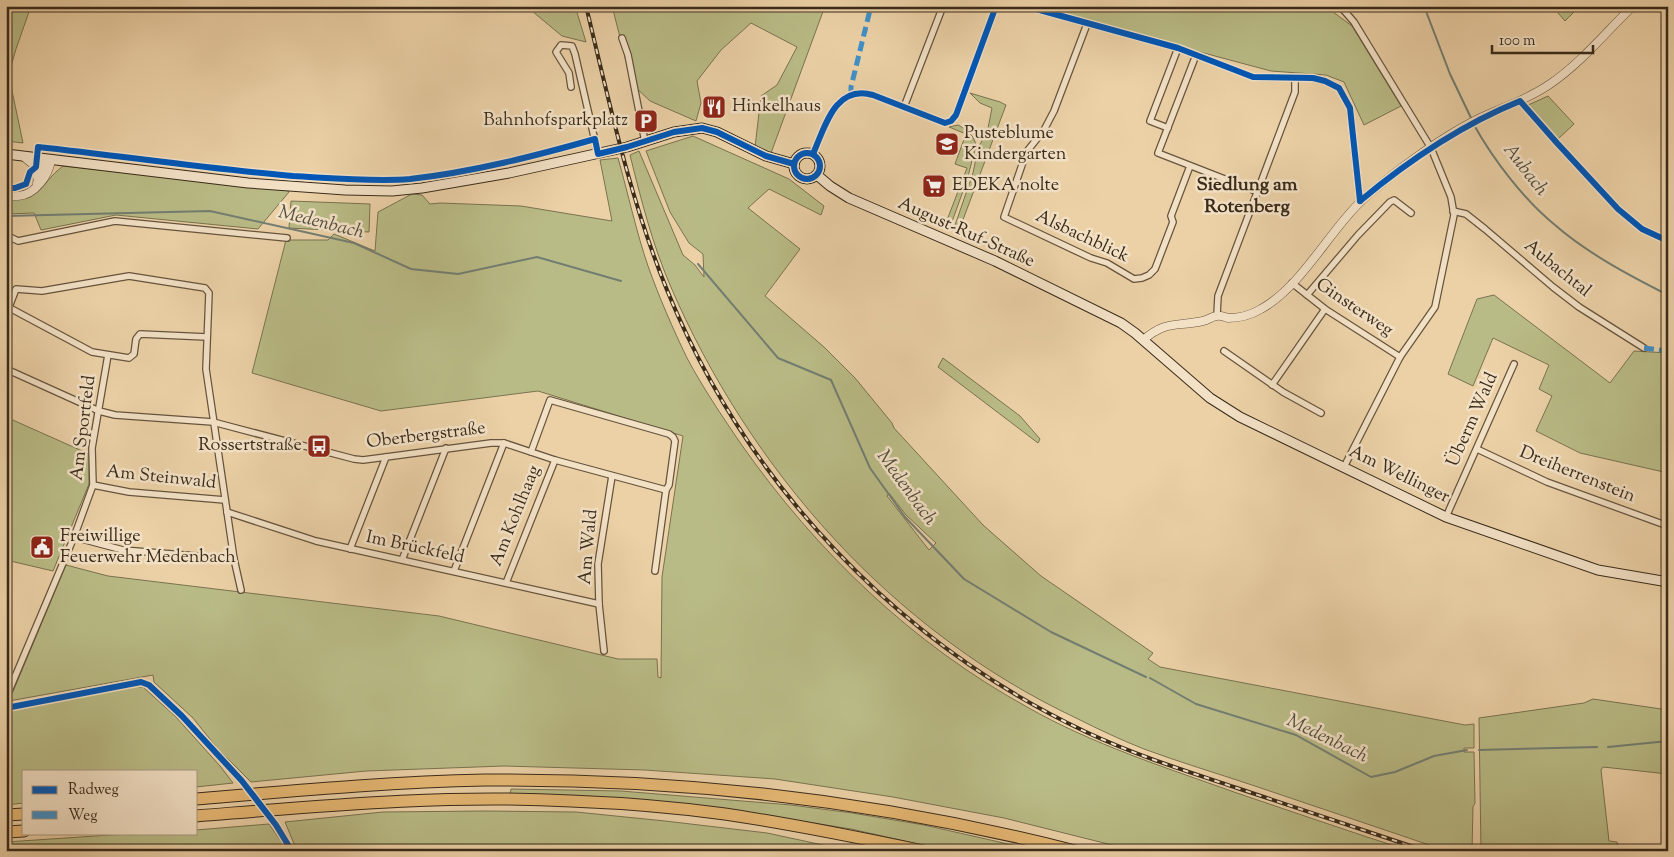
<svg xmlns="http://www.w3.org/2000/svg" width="1674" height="857" font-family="'Sorts Mill Goudy',serif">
	<rect width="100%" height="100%" fill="#ecd1a7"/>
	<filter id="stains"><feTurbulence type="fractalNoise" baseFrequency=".004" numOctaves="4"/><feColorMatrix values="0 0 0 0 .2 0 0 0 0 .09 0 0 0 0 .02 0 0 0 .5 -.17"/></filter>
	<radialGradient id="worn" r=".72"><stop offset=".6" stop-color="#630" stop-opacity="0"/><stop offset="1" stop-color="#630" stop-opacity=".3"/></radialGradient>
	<g fill="#b9bb86" stroke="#797350" fill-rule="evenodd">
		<path d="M6 6H31L16 49 10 70 11 86 23 143 6 141Z"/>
		<path d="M526 6H575L586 42 562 36Z"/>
		<path d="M612 6H825L771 153 755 147 761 96 777 85 797 47 751 23 721 50 697 81 701 103 696 121 650 101 632 84Z"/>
		<path d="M1028 6H1325L1352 26 1401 106 1364 125 1344 82 1326 75 1271 71Z"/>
		<path d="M1552 6H1580L1565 21Z"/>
		<path d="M970 93 1000 102 1006 105 958 233 953 231 973 173 978 149 988 128 992 108 980 103Z"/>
		<path d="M1548 96 1574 124 1558 139 1526 106Z"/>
		<path d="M958 125C966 129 975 136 976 146L967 180 949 230 944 228 967 168 955 164 966 134 949 127Z"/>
		<path d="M693 136 789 179 824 206 821 215 769 189 748 208 800 249 765 296 824 347 855 378 892 423 894 428 983 525 1041 576 1153 653 1148 659 1160 667 1465 725 1474 724V748H1464V752H1474L1475 803 1473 807 1472 851H1447C1382 829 1317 807 1252 785 1216 773 1179 762 1144 749 1121 740 1098 729 1076 718 892 631 750 471 670 285 652 243 641 199 630 155L639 151 683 255 695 265 704 277 703 254 689 243 670 212 646 151ZM889 493 906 515 936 543 929 550 887 496Z"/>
		<path d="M618 158C628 193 636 231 648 266 659 297 673 329 687 358 703 388 722 416 741 444 817 552 911 643 1027 707 1092 744 1164 767 1234 792 1293 812 1351 832 1410 851H1136L1004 818 893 797 775 779 645 770 504 766 366 771 251 782 217 748 193 718 154 682 153 675 9 701 66 565 108 576 439 616 618 659H657L658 677 661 678 662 577 683 436 538 391 381 411 252 373 286 240H328L334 234 375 251 378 212 412 194 422 195 430 204 440 203 521 206 612 221 600 160Z"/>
		<path d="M63 166 286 190 289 192 258 229 116 215 41 230 34 213 6 214V199C44 201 39 184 63 166Z"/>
		<path d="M291 201 370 204 369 232 289 228Z"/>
		<path d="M1494 295 1610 383 1634 351 1668 353V473L1580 453 1536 431 1552 396 1539 389 1549 365 1493 338 1473 386 1448 374 1477 299Z"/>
		<path d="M943 358 1020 416 1040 439 1038 443 938 367Z"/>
		<path d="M6 417 89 454V484L53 571 6 560Z"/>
		<path d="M130 686 143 687 175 716 220 766 233 783 196 787V771H24V803L6 805V711Z"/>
		<path d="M1593 699 1668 710V774L1603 767 1601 770 1609 841 1617 842 1619 851H1481L1479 718 1584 703Z"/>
		<path d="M511 789 621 791 791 805 852 813 924 825 1039 851H949L851 829 725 809 510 794Z"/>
		<path d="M484 811 576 812 665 821 767 833 851 851H297L285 822 383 812Z"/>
		<path d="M269 824 283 844 285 849 284 851H6V842L140 833H196V830Z"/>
	</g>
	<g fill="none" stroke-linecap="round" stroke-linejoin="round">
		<g stroke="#737e73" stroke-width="2">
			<path d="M1424 6 1450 74 1472 120"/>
			<path d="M1474 125C1493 159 1524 200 1555 225 1587 253 1630 276 1668 295"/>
			<path d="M6 216 210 211 354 243 411 269 458 274 537 257 621 281"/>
			<path d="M698 264 778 358 831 380 870 468 905 517 964 579 1051 632 1146 677"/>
			<path d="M1150 678 1196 704 1296 735 1371 777 1395 772 1434 756 1467 750"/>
			<path d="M1608 747 1668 741"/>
			<path d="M1479 750 1597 747"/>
		</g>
		<g stroke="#66543d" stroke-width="8">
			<g id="minor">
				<path d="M1025 6 1178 48 1253 77 1313 78 1325 81 1339 88 1350 108 1360 201"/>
				<path d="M1340 6 1354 22 1431 148 1451 197 1454 215 1435 307 1400 357 1344 467"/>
				<path d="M1087 24 1054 111 1044 130 1028 150 1023 162 1004 217 1091 258 1107 263 1134 279 1142 278 1149 275 1155 269 1173 222 1171 216 1190 166"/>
				<path d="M622 38 628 55 645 142"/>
				<path d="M1196 55 1158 153 1258 192"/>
				<path d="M571 87 569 73 556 52 561 45 572 46 575 54 598 154"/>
				<path d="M904 107 943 6"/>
				<path d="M1168 128 1150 121 1178 48"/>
				<path d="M813 154C825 127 835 84 873 95L945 123 951 121 956 115 996 6"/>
				<path d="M1453 211 1466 214 1485 229 1553 287 1579 307 1644 348"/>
				<path d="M6 234 10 237 18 241 115 221 287 238"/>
				<path d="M1292 283 1325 309 1400 357"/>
				<path d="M1307 295 1358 235 1390 202 1394 200 1411 213"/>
				<path d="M6 306 92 352 129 358 134 354 136 339 140 334 207 337"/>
				<path d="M9 307 16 289 42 291 129 276 205 288 209 293 206 369 234 559 241 590"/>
				<path d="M1217 315 1218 296 1295 92V78"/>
				<path d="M1224 351 1283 392 1321 413"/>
				<path d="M6 369 99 411 115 415 213 422 354 459 363 460 386 457 491 443H504L555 460 666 490"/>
				<path d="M1272 385 1325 309"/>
				<path d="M1477 449 1547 482 1668 526"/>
				<path d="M531 452 550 400 669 434 673 437 675 441 669 485 666 490 655 571"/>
				<path d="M93 485 129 492 225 500"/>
				<path d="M227 512 316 541 599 604"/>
				<path d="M1446 517 1514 364"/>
				<path d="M74 537 123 550 234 559"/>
				<path d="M350 549 386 457"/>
				<path d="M402 560 446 448"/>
				<path d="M454 571 504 443"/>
				<path d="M506 583 555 460"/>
				<path d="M604 651 599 604 598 564 612 476"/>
				<path d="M6 698 74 537 93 485 92 448 108 355"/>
			</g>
		</g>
		<g stroke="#66543d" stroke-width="9">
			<g id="tertiary">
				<path d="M24 157 36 167 37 177"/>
				<path d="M37 183C41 173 40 164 51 160"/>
				<path d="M6 195C10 196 14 197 18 196 35 195 49 175 51 160"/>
				<path d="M1143 340C1167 320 1175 327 1203 321 1208 320 1213 316 1217 316 1220 315 1225 317 1228 318 1240 318 1251 315 1261 309 1306 284 1333 221 1375 189 1403 166 1440 139 1472 122 1497 109 1526 101 1550 84 1580 64 1607 31 1633 6"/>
			</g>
		</g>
		<g stroke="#392b1a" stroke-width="11">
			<g id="secondary">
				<circle cx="807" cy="166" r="13"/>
				<path d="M6 154 248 183 345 190 392 191 422 188 509 173 627 147 674 132 702 128 717 132 766 156 794 164"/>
				<path d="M817 175 830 186 849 198 995 261 1121 323 1135 333 1210 398 1240 417 1446 517 1598 570 1668 582"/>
			</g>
		</g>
		<g stroke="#392b1a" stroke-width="13">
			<g id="motorway">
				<path d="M196 799C292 791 388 782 485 780 683 778 883 802 1075 851"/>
				<path d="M6 815 24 814"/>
				<path d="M196 816C321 806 446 794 571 801 622 803 674 807 725 814 792 824 857 837 923 851"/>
				<path d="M6 832 24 831"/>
			</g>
		</g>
		<use href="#minor" stroke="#f3e1c6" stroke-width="5.5"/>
		<use href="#tertiary" stroke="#f3e1c6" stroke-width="8"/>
		<use href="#secondary" stroke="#f3e1c6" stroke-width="9"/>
		<use href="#motorway" stroke="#e6b874" stroke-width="11"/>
		<g stroke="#392b1a" stroke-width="4">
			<path id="rail" d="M586 6C609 101 630 200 667 290 746 484 898 643 1086 732 1135 755 1186 771 1237 788 1300 809 1363 830 1426 851"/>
		</g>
		<use href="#rail" stroke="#f3e1c6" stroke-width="2" stroke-dasharray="5.5" stroke-linecap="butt"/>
		<g stroke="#3e90c9" stroke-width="5" stroke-dasharray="10 5" stroke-linecap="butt">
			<path d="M851 95V87L871 6"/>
			<path d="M1644 348 1668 351"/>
		</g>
		<g stroke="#f3e1c6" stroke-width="9">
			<g id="cycleway">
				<path d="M1025 6 1178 48 1253 77 1313 78 1325 81 1339 88 1350 108 1360 201"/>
				<circle cx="807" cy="166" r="13"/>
				<path d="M813 154C825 127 835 84 873 95L945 123 951 121 956 115 996 6"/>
				<path d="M6 188H15L26 184 30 172 36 167 38 147C123 156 208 169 293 176 331 178 373 182 410 179 473 172 535 156 595 139L598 154 627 147 674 132 702 128 717 132 766 156 794 164"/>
				<path d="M1360 201C1409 160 1461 125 1520 101L1557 143 1618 209 1642 229 1668 241"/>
				<path d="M6 708 141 682 149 685 182 716 242 781 276 825 290 848 288 851"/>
			</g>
		</g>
		<use href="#cycleway" stroke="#0057b8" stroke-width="6"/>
	</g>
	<defs>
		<g id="restaurant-square" transform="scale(1.25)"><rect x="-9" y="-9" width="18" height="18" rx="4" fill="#8f2418" stroke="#f3e1c6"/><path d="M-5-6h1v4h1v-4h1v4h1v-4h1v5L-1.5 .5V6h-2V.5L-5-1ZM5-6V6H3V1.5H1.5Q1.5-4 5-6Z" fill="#fff"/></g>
		<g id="parking-square" transform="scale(1.25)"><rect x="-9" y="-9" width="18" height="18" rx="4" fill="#8f2418" stroke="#f3e1c6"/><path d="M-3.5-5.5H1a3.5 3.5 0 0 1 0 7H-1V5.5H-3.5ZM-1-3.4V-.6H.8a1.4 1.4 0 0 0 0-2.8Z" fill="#fff"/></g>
		<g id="school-square" transform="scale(1.25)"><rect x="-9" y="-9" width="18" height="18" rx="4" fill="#8f2418" stroke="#f3e1c6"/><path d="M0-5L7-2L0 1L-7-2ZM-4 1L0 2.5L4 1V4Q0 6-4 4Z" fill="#fff"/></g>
		<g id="supermarket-square" transform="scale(1.25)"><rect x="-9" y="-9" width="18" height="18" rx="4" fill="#8f2418" stroke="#f3e1c6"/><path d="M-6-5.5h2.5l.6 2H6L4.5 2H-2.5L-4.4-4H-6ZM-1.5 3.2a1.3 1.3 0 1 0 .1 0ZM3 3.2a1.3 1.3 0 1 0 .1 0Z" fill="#fff"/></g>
		<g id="bus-square" transform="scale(1.25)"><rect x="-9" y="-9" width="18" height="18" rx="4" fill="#8f2418" stroke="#f3e1c6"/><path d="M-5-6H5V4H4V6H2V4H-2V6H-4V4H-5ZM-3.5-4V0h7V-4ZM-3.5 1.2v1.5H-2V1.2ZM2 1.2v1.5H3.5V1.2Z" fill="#fff"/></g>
		<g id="civic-square" transform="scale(1.25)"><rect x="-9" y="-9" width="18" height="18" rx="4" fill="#8f2418" stroke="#f3e1c6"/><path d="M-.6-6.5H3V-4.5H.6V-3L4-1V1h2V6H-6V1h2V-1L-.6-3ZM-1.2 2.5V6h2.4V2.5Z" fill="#fff"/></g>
	</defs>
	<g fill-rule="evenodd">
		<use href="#restaurant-square" x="714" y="107"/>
		<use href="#parking-square" x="646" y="121"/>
		<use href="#school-square" x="947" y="144"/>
		<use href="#supermarket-square" x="934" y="186"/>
		<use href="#bus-square" x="319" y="446"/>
		<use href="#civic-square" x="42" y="547"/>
	</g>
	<g text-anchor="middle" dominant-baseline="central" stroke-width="5" stroke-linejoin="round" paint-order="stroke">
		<g font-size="18" fill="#392b1a" stroke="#f3e1c6" text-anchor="start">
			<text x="732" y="107">Hinkelhaus</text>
			<text x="628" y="121" text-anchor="end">Bahnhofsparkplatz</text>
			<text x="964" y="134">Pusteblume<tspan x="964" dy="21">Kindergarten</tspan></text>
			<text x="952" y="186">EDEKA nolte</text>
			<text x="302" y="446" text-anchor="end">Rossertstraße</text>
			<text x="60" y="537">Freiwillige<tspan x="60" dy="21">Feuerwehr Medenbach</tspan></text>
		</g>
		<g font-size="18" fill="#392b1a" stroke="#f3e1c6">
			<text transform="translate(966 233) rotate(24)">August-Ruf-Straße</text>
			<text transform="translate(1082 237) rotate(25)">Alsbachblick</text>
			<text transform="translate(1557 269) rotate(39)">Aubachtal</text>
			<text transform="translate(1354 308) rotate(34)">Ginsterweg</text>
			<text transform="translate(1473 420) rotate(-66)">Überm Wald</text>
			<text transform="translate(84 428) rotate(-83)">Am Sportfeld</text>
			<text transform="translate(426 436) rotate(-7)">Oberbergstraße</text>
			<text transform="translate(1399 475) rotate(26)">Am Wellinger</text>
			<text transform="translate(1577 475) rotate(22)">Dreiherrenstein</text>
			<text transform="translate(161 478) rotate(6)">Am Steinwald</text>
			<text transform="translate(516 516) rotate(-68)">Am Kohlhaag</text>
			<text transform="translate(589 547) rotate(-85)">Am Wald</text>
			<text transform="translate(415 548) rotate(12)">Im Brückfeld</text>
		</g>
		<g font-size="19" font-style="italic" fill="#514e3f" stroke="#f3e1c6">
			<text transform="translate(1525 170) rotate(52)">Aubach</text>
			<text transform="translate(321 223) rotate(14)">Medenbach</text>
			<text transform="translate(906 488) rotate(54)">Medenbach</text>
			<text transform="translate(1327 739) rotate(26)">Medenbach</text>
		</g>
		<g font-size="19" font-weight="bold" fill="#392b1a" stroke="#f3e1c6">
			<text x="1247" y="185">Siedlung am<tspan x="1247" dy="22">Rotenberg</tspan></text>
		</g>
	</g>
	<rect width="1674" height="857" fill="none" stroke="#ecd1a7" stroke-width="25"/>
	<rect x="8" y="8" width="1659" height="842" fill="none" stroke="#392b1a" stroke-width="2.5"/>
	<rect x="12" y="12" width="1649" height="832" fill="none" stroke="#392b1a"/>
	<rect x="22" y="770" width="175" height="65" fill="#f3e1c6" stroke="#a99881"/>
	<rect x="32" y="786" width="25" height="8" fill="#0057b8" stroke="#a99881"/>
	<text x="68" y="794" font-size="15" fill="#392b1a">Radweg</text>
	<rect x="32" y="811" width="25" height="8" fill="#3e90c9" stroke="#a99881"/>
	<text x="68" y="820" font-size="15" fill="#392b1a">Weg</text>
	<path d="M1492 45v8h101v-8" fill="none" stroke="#392b1a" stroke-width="2.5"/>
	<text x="1499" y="45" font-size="15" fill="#392b1a" stroke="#f3e1c6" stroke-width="4" paint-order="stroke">100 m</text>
	<rect width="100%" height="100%" filter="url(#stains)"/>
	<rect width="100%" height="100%" fill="url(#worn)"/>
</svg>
